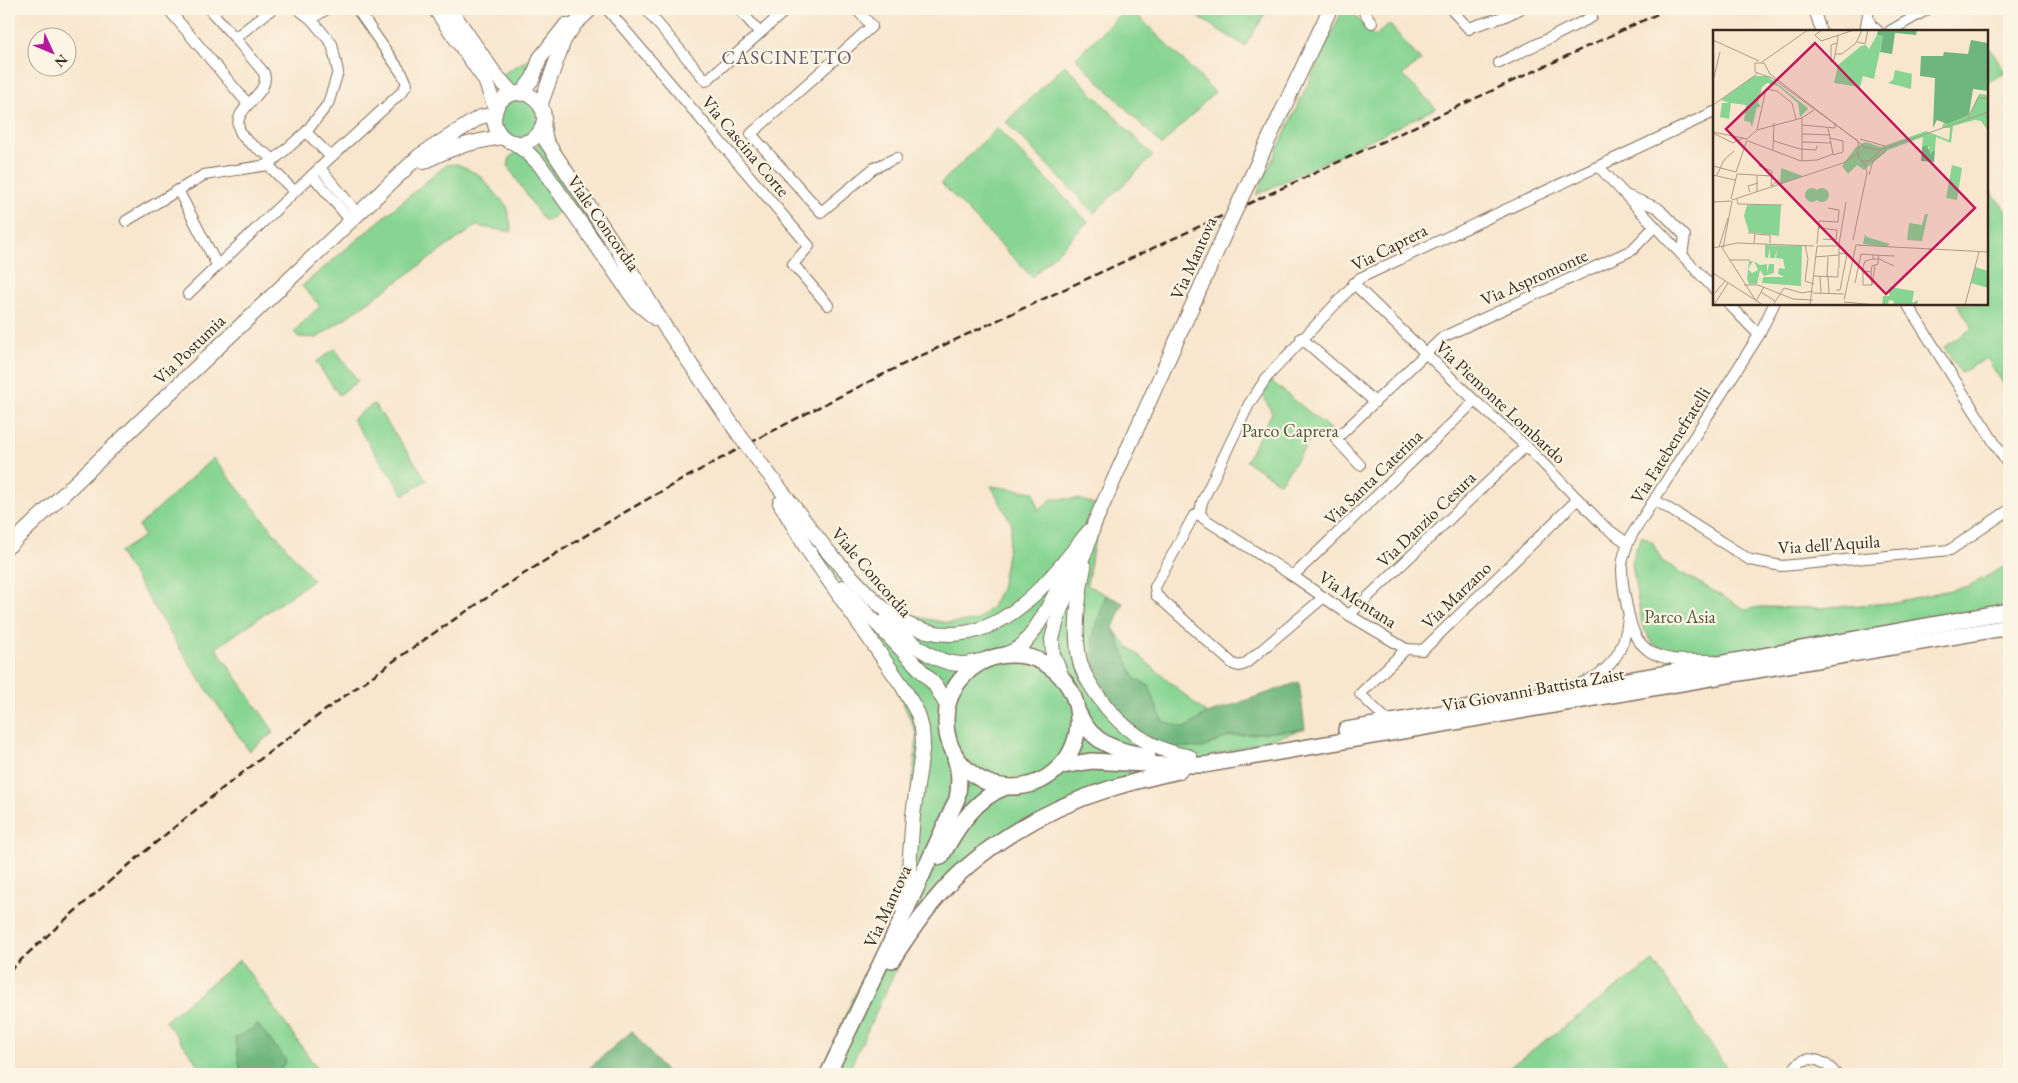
<svg xmlns="http://www.w3.org/2000/svg" width="2018" height="1083" font-family="'EB Garamond',serif">
	<rect width="100%" height="100%" fill="#fcf5e5"/>
	<filter id="ink" filterUnits="userSpaceOnUse"><feTurbulence type="fractalNoise" baseFrequency=".02" numOctaves="2"/><feDisplacementMap in="SourceGraphic" scale="10" xChannelSelector="R" yChannelSelector="G"/><feConvolveMatrix kernelMatrix="1 2 1 2 8 2 1 2 1" color-interpolation-filters="sRGB"/></filter>
	<filter id="wash" filterUnits="userSpaceOnUse"><feTurbulence type="fractalNoise" baseFrequency=".0096" numOctaves="4" result="noise"/><feDisplacementMap in="SourceGraphic" scale="20" xChannelSelector="R" yChannelSelector="G"/><feGaussianBlur stdDeviation="1.12" result="paint"/><feColorMatrix in="noise" values="0 0 0 0 0 0 0 0 0 0 0 0 0 0 0 0 0 1.4 0 .05"/><feComposite in="paint" operator="in"/></filter>
	<g filter="url(#wash)">
		<rect width="100%" height="100%" fill="#f8e6ce"/>
		<g fill="#88d593" stroke="#628058">
			<path d="M1125 9H1131L1215 92 1162 145 1076 58Z"/>
			<path d="M1185 9H1268L1245 46Z"/>
			<path d="M1343 9H1349L1374 37 1389 24 1421 61 1402 75 1436 108 1256 195Z"/>
			<path d="M1987 44 2005 72 1987 83Z"/>
			<path d="M530 58 535 60C531 71 527 85 515 88L501 75Z"/>
			<path d="M1065 65 1153 156 1094 213 1006 122Z"/>
			<circle cx="518" cy="118" r="19"/>
			<path d="M997 128 1088 222 1032 277 941 183Z"/>
			<path d="M541 142 615 253 639 296 531 149Z"/>
			<path d="M517 152 525 155 563 204 561 211 546 222 539 214 508 166 510 157Z"/>
			<path d="M458 164 479 175 507 206 512 232 476 226 317 338 298 337 294 331 320 306 302 286 446 165Z"/>
			<path d="M1987 186 2009 215V393L1987 358 1961 373 1944 347 1973 328 1957 304H1987Z"/>
			<path d="M335 349 358 381 339 395 316 362Z"/>
			<path d="M1270 380 1331 430 1315 434 1280 483 1246 461 1272 413 1262 393Z"/>
			<path d="M374 404 427 480 404 495 352 419Z"/>
			<path d="M213 458 313 580 216 648 274 732 249 751 191 666 119 552 144 536 139 526Z"/>
			<path d="M991 486 1034 492 1038 510 1052 499H1078L1107 508 1093 548 1087 585 1106 595 1093 637 1114 706 1202 748 1230 736 1305 729 1083 794 963 867 926 918 899 963 847 1074H820L854 996 896 913 902 890 917 735 895 685 815 556 822 552 866 583 890 604 917 617 947 623 976 621 992 607 1001 589 1012 524Z"/>
			<path d="M1642 536 1652 542 1662 561 1746 610 1758 607 1819 608 1891 603 1969 586 2009 564V605L1748 653 1680 655 1668 652 1653 644 1642 625 1632 564 1635 551Z"/>
			<path d="M1113 628 1122 641 1207 714 1185 728 1162 721 1149 686 1135 679Z"/>
			<path d="M240 960 321 1074H206L165 1021Z"/>
			<path d="M1653 961 1731 1074H1500Z"/>
		</g>
		<g fill="#6eb67d" stroke="#54704e">
			<path d="M1106 595 1123 603 1113 628 1135 679 1149 686 1162 721 1185 728 1207 714 1299 682 1305 729 1230 736 1202 748 1166 747 1136 728 1114 706 1095 669 1093 637Z"/>
			<path d="M258 1025 286 1060 278 1074H241L235 1038Z"/>
			<path d="M632 1031 667 1074H582Z"/>
		</g>
	</g>
	<g filter="url(#ink)">
		<g fill="none" stroke-linecap="round" stroke-linejoin="round">
			<g stroke="#7d6c5c" stroke-width="12">
				<g id="street">
					<path d="M168 9 248 104"/>
					<path d="M209 9 235 38 272 9"/>
					<path d="M298 9 311 19 332 44 338 72 328 104 306 132"/>
					<path d="M607 9 809 246 793 264 828 305"/>
					<path d="M654 9 649 13 706 81 787 9"/>
					<path d="M739 9 760 33"/>
					<path d="M856 9 872 26 751 134 821 212 874 168 896 158"/>
					<path d="M1362 9 1372 23"/>
					<path d="M1451 9 1469 29"/>
					<path d="M1814 9 1821 31"/>
					<path d="M1868 17 1871 25 1878 31"/>
					<path d="M311 19 327 9"/>
					<path d="M1474 26 1503 17 1520 9"/>
					<path d="M1865 31 1869 9"/>
					<path d="M1890 31 1928 9"/>
					<path d="M235 38 264 73C272 97 225 108 242 135 247 144 264 151 273 159"/>
					<path d="M1499 63 1592 17"/>
					<path d="M331 157 402 92 407 84 403 75 357 9"/>
					<path d="M1599 167 1714 289"/>
					<path d="M320 168 359 215"/>
					<path d="M312 175 351 221"/>
					<path d="M178 190 217 265"/>
					<path d="M1628 196 1658 208 1685 236 1682 255"/>
					<path d="M126 221 204 175 268 165"/>
					<path d="M1353 283 1475 401 1526 446 1605 527 1627 543"/>
					<path d="M188 294 331 157 306 132 268 165 294 191"/>
					<path d="M1729 304 1759 335"/>
					<path d="M1907 304 2009 466"/>
					<path d="M1301 338 1375 402"/>
					<path d="M1360 465 1336 439 1443 337 1632 250 1654 227"/>
					<path d="M1655 500 1750 560 1782 566 1950 550 2009 510"/>
					<path d="M1200 512 1193 517 1155 587 1156 595 1233 664 1239 666 1245 664 1324 597"/>
					<path d="M1293 576 1475 401"/>
					<path d="M1349 615 1526 446"/>
					<path d="M1406 649 1349 615 1293 576 1203 518 1200 512 1202 502 1249 404 1267 377 1360 278 1714 112"/>
					<path d="M1713 660C1692 659 1667 663 1649 651 1645 648 1638 641 1636 637 1629 623 1622 585 1622 569 1622 556 1627 544 1633 533L1759 335 1774 304"/>
					<path d="M1577 685C1610 673 1625 652 1628 618"/>
					<path d="M1389 722 1360 694 1406 649 1423 650 1578 499"/>
					<path d="M1792 1074C1800 1050 1824 1059 1836 1074"/>
				</g>
			</g>
			<g stroke="#7d6c5c" stroke-width="16">
				<g id="secondary">
					<path d="M435 9 485 80 496 110"/>
					<path d="M450 9 495 74 513 94"/>
					<circle cx="519" cy="118" r="25"/>
					<path d="M521 94 533 78 540 58 566 25"/>
					<path d="M540 106 564 40 575 24 591 9"/>
					<path d="M543 124 546 141 618 250 665 327 740 436"/>
					<path d="M513 142 528 153 540 165 636 302 656 319"/>
					<path d="M424 162C451 147 472 142 502 137"/>
					<path d="M1244 192 1330 9"/>
					<path d="M758 460 833 558"/>
					<path d="M780 503 807 549 903 687 918 714 922 729 923 744 913 815 907 895 902 908"/>
					<path d="M9 546 419 156 480 117 495 114"/>
					<path d="M828 552C850 574 875 606 903 622 911 627 922 630 931 632 1001 647 1051 579 1089 531"/>
					<path d="M1084 567C1078 597 1073 633 1080 662 1083 674 1091 686 1098 696 1121 729 1150 750 1190 757"/>
					<path d="M842 587 935 685 947 706"/>
					<path d="M886 619C906 638 933 665 963 664 970 664 978 661 986 660"/>
					<path d="M1006 654C1011 652 1016 650 1020 647 1038 632 1062 580 1074 557"/>
					<path d="M1062 677 1053 655 1052 639 1059 613 1087 547 1094 524 1229 224"/>
				</g>
			</g>
			<g stroke="#7d6c5c" stroke-width="18">
				<g id="primary">
					<circle cx="1012" cy="721" r="66"/>
					<path d="M1079 714C1092 744 1118 751 1148 756"/>
					<path d="M1346 730 1741 660 2009 611"/>
					<path d="M1061 766 1092 761 1163 765H1204L2009 627"/>
					<path d="M941 857C956 829 975 798 1006 787"/>
					<path d="M892 960C905 940 918 920 934 901 977 848 1044 809 1109 789 1132 782 1156 776 1179 771"/>
					<path d="M828 1074 908 906 957 799C960 784 960 772 955 758"/>
				</g>
			</g>
			<use href="#street" stroke="#fff" stroke-width="10"/>
			<use href="#secondary" stroke="#fff" stroke-width="14"/>
			<use href="#primary" stroke="#fff" stroke-width="15"/>
			<path stroke="#3b2a1e" stroke-width="2.5" stroke-dasharray="8 4" stroke-linecap="butt" d="M9 971C76 908 147 849 218 792 354 685 496 586 646 500 734 450 824 404 914 359L1668 9"/>
			<g stroke="#7d6c5c" stroke-width="16" stroke-linecap="butt">
				<g id="secondary-bridge">
					<path d="M1229 224 1244 192"/>
					<path d="M740 436 758 460"/>
				</g>
			</g>
			<use href="#secondary-bridge" stroke="#fff" stroke-width="14"/>
		</g>
	</g>
	<g text-anchor="middle" dominant-baseline="central" stroke-width="4.5" stroke-linejoin="round" paint-order="stroke">
		<g font-size="18" fill="#3b2a1e" stroke="#fcf5e5">
			<text transform="translate(746 146) rotate(50)">Via Cascina Corte</text>
			<text transform="translate(604 223) rotate(55)">Viale Concordia</text>
			<text transform="translate(1389 247) rotate(-27)">Via Caprera</text>
			<text transform="translate(1193 258) rotate(-66)">Via Mantova</text>
			<text transform="translate(1534 277) rotate(-24)">Via Aspromonte</text>
			<text transform="translate(189 349) rotate(-44)">Via Postumia</text>
			<text transform="translate(1501 402) rotate(43)">Via Piemonte Lombardo</text>
			<text transform="translate(1670 445) rotate(-58)">Via Fatebenefratelli</text>
			<text transform="translate(1373 477) rotate(-44)">Via Santa Caterina</text>
			<text transform="translate(1426 519) rotate(-44)">Via Danzio Cesura</text>
			<text transform="translate(1829 544) rotate(-4)">Via dell'Aquila</text>
			<text transform="translate(872 572) rotate(49)">Viale Concordia</text>
			<text transform="translate(1456 595) rotate(-44)">Via Marzano</text>
			<text transform="translate(1358 599) rotate(33)">Via Mentana</text>
			<text transform="translate(1533 689) rotate(-10)">Via Giovanni Battista Zaist</text>
			<text transform="translate(887 906) rotate(-65)">Via Mantova</text>
		</g>
		<g font-size="18" fill="#4e553b" stroke="#fcf5e5">
			<text x="1290" y="430">Parco Caprera</text>
			<text x="1680" y="616">Parco Asia</text>
		</g>
		<g font-size="19" letter-spacing="1" fill="#66586a" stroke="#fcf5e5">
			<text x="787" y="57">CASCINETTO</text>
		</g>
	</g>
	<g transform="translate(1713 30)">
		<rect width="275" height="275" fill="#f8e6ce"/>
		<path d="M164 5 170 6 161 49 150 46 147 57 121 53 125 35 148 16 153 15 156 19ZM182 40 199 44 198 59 175 53 180 50ZM41 46H54L95 78 94 80 87 87 85 73 65 56 54 53 49 57 45 73 48 77H44L39 97 37 92 31 91 33 75 18 73 16 89 7 87 9 73H16L8 70ZM266 64 275 65V101L268 91 262 90 240 96 238 113 223 107 222 119 217 124 214 120 217 117H209L210 107 175 120 151 140 144 135 135 144 129 136 143 117 152 112 168 117 213 101 236 110 237 98H229L230 94 256 85ZM239 135 249 138 244 170 233 168ZM68 138 90 146 67 154ZM92 165a7 7 0 1 1 14 0a7 7 0 1 1-14 0ZM102 165a7 7 0 1 1 14 0a7 7 0 1 1-14 0ZM34 175H68L66 206 36 202 31 186ZM212 184H215L209 211 194 210 196 193 209 195ZM152 204 154 207 177 214 173 217 150 214ZM52 215 89 216 88 256 49 253 50 247H71L65 244 66 238 72 239 70 229 63 228 64 218 62 228H57V218L55 228 52 227ZM36 231H40L35 239 39 243 45 240 41 231 47 235 54 234V243L56 234H61V243L51 246 47 240 44 254H36L34 249ZM262 237 275 241V258L258 253ZM177 257 201 261 199 273 205 270 204 275H180L181 271 176 270 175 275H169L170 266H176Z" fill="#88d593"/>
		<path d="M165 0H204L203 5 182 3 179 24 167 22 170 6 164 5ZM258 10 275 13V61L260 59 256 85 234 94 224 90 220 98 222 48 207 46 208 26H230L231 22 255 24ZM214 115 217 124 222 119 221 132 208 131 209 117Z" fill="#6eb67d"/>
		<path fill="none" stroke="#ac9b88" stroke-width="1" d="M109 0 102 5 108 11 141 0M0 10 46 31M145 12 152 14 155 0M124 13 118 15V32L121 30 125 8V5M122 24H129L143 13 149 0M49 32 95 0M0 51 7 22M0 75 44 44M89 88V131M255 88 265 68H275M89 95 122 98V93M44 100 53 59 64 61 79 73 83 89M0 102 34 109M0 103 20 113 30 108M89 104 117 105M117 108 130 111V122L120 125M34 109 44 100 89 88 101 80M147 109 172 116M35 111 88 131 104 130 120 124 115 98M61 111 87 119 103 120 104 116M89 112 118 113M150 117 167 120 275 82M60 120 61 93M149 131H156L167 121M47 133 46 136 59 141M0 136 23 142M59 141 58 156 66 150M23 142 34 110M24 144 59 146M0 145 22 150M4 145 11 130 21 121M156 145 160 131 173 121M44 146V162M37 162 35 156 45 153M18 169 24 144M24 169 25 174 69 175M19 170 130 133 145 123M0 172 18 171M106 198 124 200 123 210 110 209M35 203H42L41 213M42 204 57 205V213M140 210 154 143 152 134 145 127V111L59 48 42 42V33H51L57 44 152 117M104 214 106 191 125 192 126 180 115 178M126 214 133 172M92 215 95 229 92 251 101 254M143 215 275 222M8 216 43 271 51 257M104 216H125M6 217 15 188M126 217V238M0 218 24 213 101 216M10 218 19 171M165 225 166 229H160V225L182 226M102 227 126 225M166 229 181 236M16 230H37M151 241 158 242 159 255M158 242 159 236 165 234V229M0 243 50 275M101 246 125 247V238M107 246 108 263M114 247 115 227M115 247 116 263M142 253 148 224 160 225M31 255H45L80 269 100 270M159 255H150V237L152 231 160 229M159 255 162 236M123 260H127L134 224 126 223M48 262 62 271M2 263 12 251M100 263 131 264M131 270 143 215M131 272 163 275M1 275 15 253M60 275 71 258 89 263 100 261M97 275 104 216M252 275 266 222"/>
		<path fill="#c2185b" fill-opacity="0.15" stroke="#c2185b" stroke-width="2.5" d="M102 13 262 178 173 264 13 99Z"/>
		<rect width="275" height="275" fill="none" stroke="#3b2a1e" stroke-width="2.5"/>
	</g>
	<rect width="2018" height="1083" fill="none" stroke="#fcf5e5" stroke-width="30"/>
	<g transform="translate(52 52) rotate(134)"><circle r="24" fill="#fcf5e5" stroke="#afa495"/>
	<path d="M0-4L9 19L0 12L-9 19Z" fill="#b5179e"/>
	<text y="-8" font-size="14" font-weight="bold" text-anchor="middle" fill="#3b2a1e">N</text>
	</g>
</svg>
